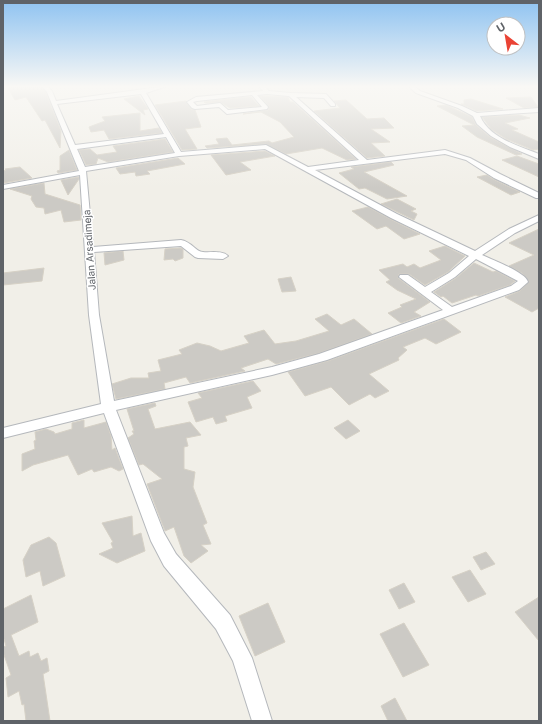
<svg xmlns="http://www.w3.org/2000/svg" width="542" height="724" font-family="Inter,sans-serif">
	<rect width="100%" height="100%" fill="#f1efe8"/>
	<g fill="#cccac5" stroke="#d6d1c6">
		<path d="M7 86H41L46 93 61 131 60 148 45 120 42 121 26 97 15 100Z"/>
		<path d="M139 96 148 109 143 110 145 115 124 99Z"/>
		<path d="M260 96 288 97 290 102H293L356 159 347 160 322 148 286 154 266 144 207 148 205 146 219 144 216 139 227 138 232 145 269 141 272 143 294 137 280 122 261 112 243 114 268 110 269 106Z"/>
		<path d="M247 97H251L259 106 230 108 220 102 206 103 204 102Z"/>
		<path d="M531 97 538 107 524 108 506 98Z"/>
		<path d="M471 99 503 109 477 111 461 104H464V100Z"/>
		<path d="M346 100 367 119 384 118 394 128 371 129 390 142 371 143 385 156 367 158 314 111 340 108 334 101Z"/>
		<path d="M186 101 191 109 195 110 201 127 185 129 197 149 182 150 155 105Z"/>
		<path d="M446 105 472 117 476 125 490 137 522 154 516 155 477 137 462 126 474 125 437 106Z"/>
		<path d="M140 113V131L159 128 162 133 109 139 104 130 91 132 89 127 105 121 102 117Z"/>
		<path d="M519 115 530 118 505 123 518 129 512 130 539 142V149L533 150 506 139 491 129 482 117Z"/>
		<path d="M165 139 173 152 108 162 98 158 96 164 86 165 79 150 90 149 97 155 117 152 113 146Z"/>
		<path d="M69 150 77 170 58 173 57 171 60 170V156Z"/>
		<path d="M265 151 275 156 240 162 251 170 226 175 211 155Z"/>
		<path d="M517 156 539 164V177L502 160Z"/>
		<path d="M178 158 185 164 147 171 150 174 136 176 135 172 120 174 116 168Z"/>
		<path d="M391 162 394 165 364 172 407 196 387 199 365 188 359 189 339 173 354 169 351 167Z"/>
		<path d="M20 167 32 178 3 183V171L6 170 5 169Z"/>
		<path d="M487 175 493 179 520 192 511 195 477 177Z"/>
		<path d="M79 177V179L68 195 61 180Z"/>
		<path d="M44 183 45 194 80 205 81 220 64 222 61 210 45 214 44 208 36 207 31 199 32 196 10 189Z"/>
		<path d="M397 199 416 209 411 211 417 214 414 220 381 204Z"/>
		<path d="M368 207 390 219 420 234 404 239 386 226 377 229 352 211Z"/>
		<path d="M539 229V308L532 312 505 297 520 291 529 282 522 273 509 266 534 255 509 243Z"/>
		<path d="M445 246 465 256 448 272 425 285 409 274H399L398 278 430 302 414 312 421 316 401 323 388 313 402 307 400 305 416 299 397 290 386 282 390 280 379 270 403 264 407 267 414 264 420 268 441 260 429 251Z"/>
		<path d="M181 248 183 249V258L175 261 173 259 164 260 165 249Z"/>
		<path d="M123 251 124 260 105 265 104 253Z"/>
		<path d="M474 263 493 272 496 271 515 281 510 285 478 296 476 295 452 303 443 296 441 297 434 292 456 278Z"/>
		<path d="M44 268 42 281 3 285V273Z"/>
		<path d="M291 277 296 291 282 292 278 279Z"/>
		<path d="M327 314 341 325 354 319 372 334 319 353 276 364 268 359 241 368 245 371 190 383 186 377 164 383 165 389 116 399 112 384 131 378H149L148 373 161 371 158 360 182 354 179 350 197 343 210 346 221 351 249 343 244 336 264 330 275 344 296 341 329 331 315 319Z"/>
		<path d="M444 319 461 332 436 344 425 338 403 347 407 350 398 358 399 360 369 374 389 391 375 398 370 394 349 405 331 387 305 396 288 372 328 361Z"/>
		<path d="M253 381 261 391 247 397 252 408 225 416 227 421 216 424 213 417 196 422 188 402 202 398 198 393Z"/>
		<path d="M155 403 156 406 148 409 155 429 190 422 201 435 186 438 188 446 184 447V469L195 472 193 487 207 523 203 525 211 544 201 545 208 551 191 563 184 556 174 527 165 531 147 484 162 479 143 464 139 465 128 438 134 434 132 431H134L127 409Z"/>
		<path d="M84 420V428L106 422 111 436 112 450 115 448 123 469 119 471 111 467 94 472 92 469 78 475 68 455 33 465 22 471V454L35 449 34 441 36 440 35 432 46 429 54 432 55 434 72 429V423Z"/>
		<path d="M348 420 360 431 346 439 334 428Z"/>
		<path d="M132 516 133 536 141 533 145 551 117 563 99 554 113 548 111 543 113 542 102 523Z"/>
		<path d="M49 537 56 543 65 576 43 586 40 571 26 577 23 560 31 545Z"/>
		<path d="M486 552 495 564 481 570 473 557Z"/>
		<path d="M470 570 486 594 468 602 452 577Z"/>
		<path d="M404 583 415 602 399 609 389 590Z"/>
		<path d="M31 595 38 622 11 635 19 656 29 651 30 657 38 653 41 661 47 658 49 671 43 674 50 721H26L24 704 22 705 19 691 8 697 6 678 11 675 3 652V647L6 646 4 639H3V609Z"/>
		<path d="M539 597V641L515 612Z"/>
		<path d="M268 603 285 642 255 656 239 616Z"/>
		<path d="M404 623 429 665 403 677 380 634Z"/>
		<path d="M395 698 407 721H388L381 706Z"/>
	</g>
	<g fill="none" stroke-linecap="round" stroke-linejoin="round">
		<g stroke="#b5b8bc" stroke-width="2">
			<g id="minor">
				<path d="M42 86H47L52 91 56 101 167 86 146 93 181 152 266 145 308 167 359 160 289 96 267 94 257 95 268 107 267 109 227 114 219 107 195 109 192 108 187 102 196 97 263 91 259 86H264L269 91 291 93 326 94 335 104V106H331L324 98 296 97 367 160 445 150 470 158 500 174 539 193V198H536L494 178 466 160 445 154 315 170 397 214 475 251 509 229 539 215V221L515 233 482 255C492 260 526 272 528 282L519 290 327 360 272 375 116 410 164 533 176 554 230 615 252 658 272 721H252L233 661 216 629 164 566 151 541 104 413 3 438V428L101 404 89 315 80 175 3 189V185L79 171 47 92ZM141 94 164 134 75 145 57 104ZM252 95 262 107 228 110 220 103 197 106 193 102 197 101ZM166 137 175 153 85 167 77 149ZM265 149 391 218 469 256 449 273 425 287 408 275H400L399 277 443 310 319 354 272 367 114 401 99 315 94 252 181 246 195 257 198 258 223 259 228 256C222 250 210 253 203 252 196 252 192 242 181 240L93 247 86 171 179 156ZM476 259 518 281 511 286 452 307 431 292 455 277Z"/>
				<path d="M408 86H414L420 91 462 106 477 113 539 108V112L480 116C489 138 519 146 539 154V159L510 147 491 136 477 124 473 116 458 108 416 93Z"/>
			</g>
		</g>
		<use href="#minor" fill="#fff" fill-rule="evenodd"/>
	</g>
	<linearGradient id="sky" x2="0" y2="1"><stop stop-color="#8fc3f1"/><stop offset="0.46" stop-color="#f9f8f5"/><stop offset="1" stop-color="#f9f8f5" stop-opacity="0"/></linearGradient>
	<rect width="542" height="188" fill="url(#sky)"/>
	<g text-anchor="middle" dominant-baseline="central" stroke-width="3" stroke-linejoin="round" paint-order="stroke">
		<g font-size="10" fill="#5f6368" stroke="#fff">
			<text transform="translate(89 250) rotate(-94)">Jalan Arsadimeja</text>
		</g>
	</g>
	<rect width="542" height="724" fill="none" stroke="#5f6368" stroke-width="8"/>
	<g transform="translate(506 36) rotate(329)"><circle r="19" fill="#ffffff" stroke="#bfc1c3"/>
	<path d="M0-3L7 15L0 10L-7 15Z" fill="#ea4335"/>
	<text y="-6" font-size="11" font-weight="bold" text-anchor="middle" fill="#5f6368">U</text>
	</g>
</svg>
